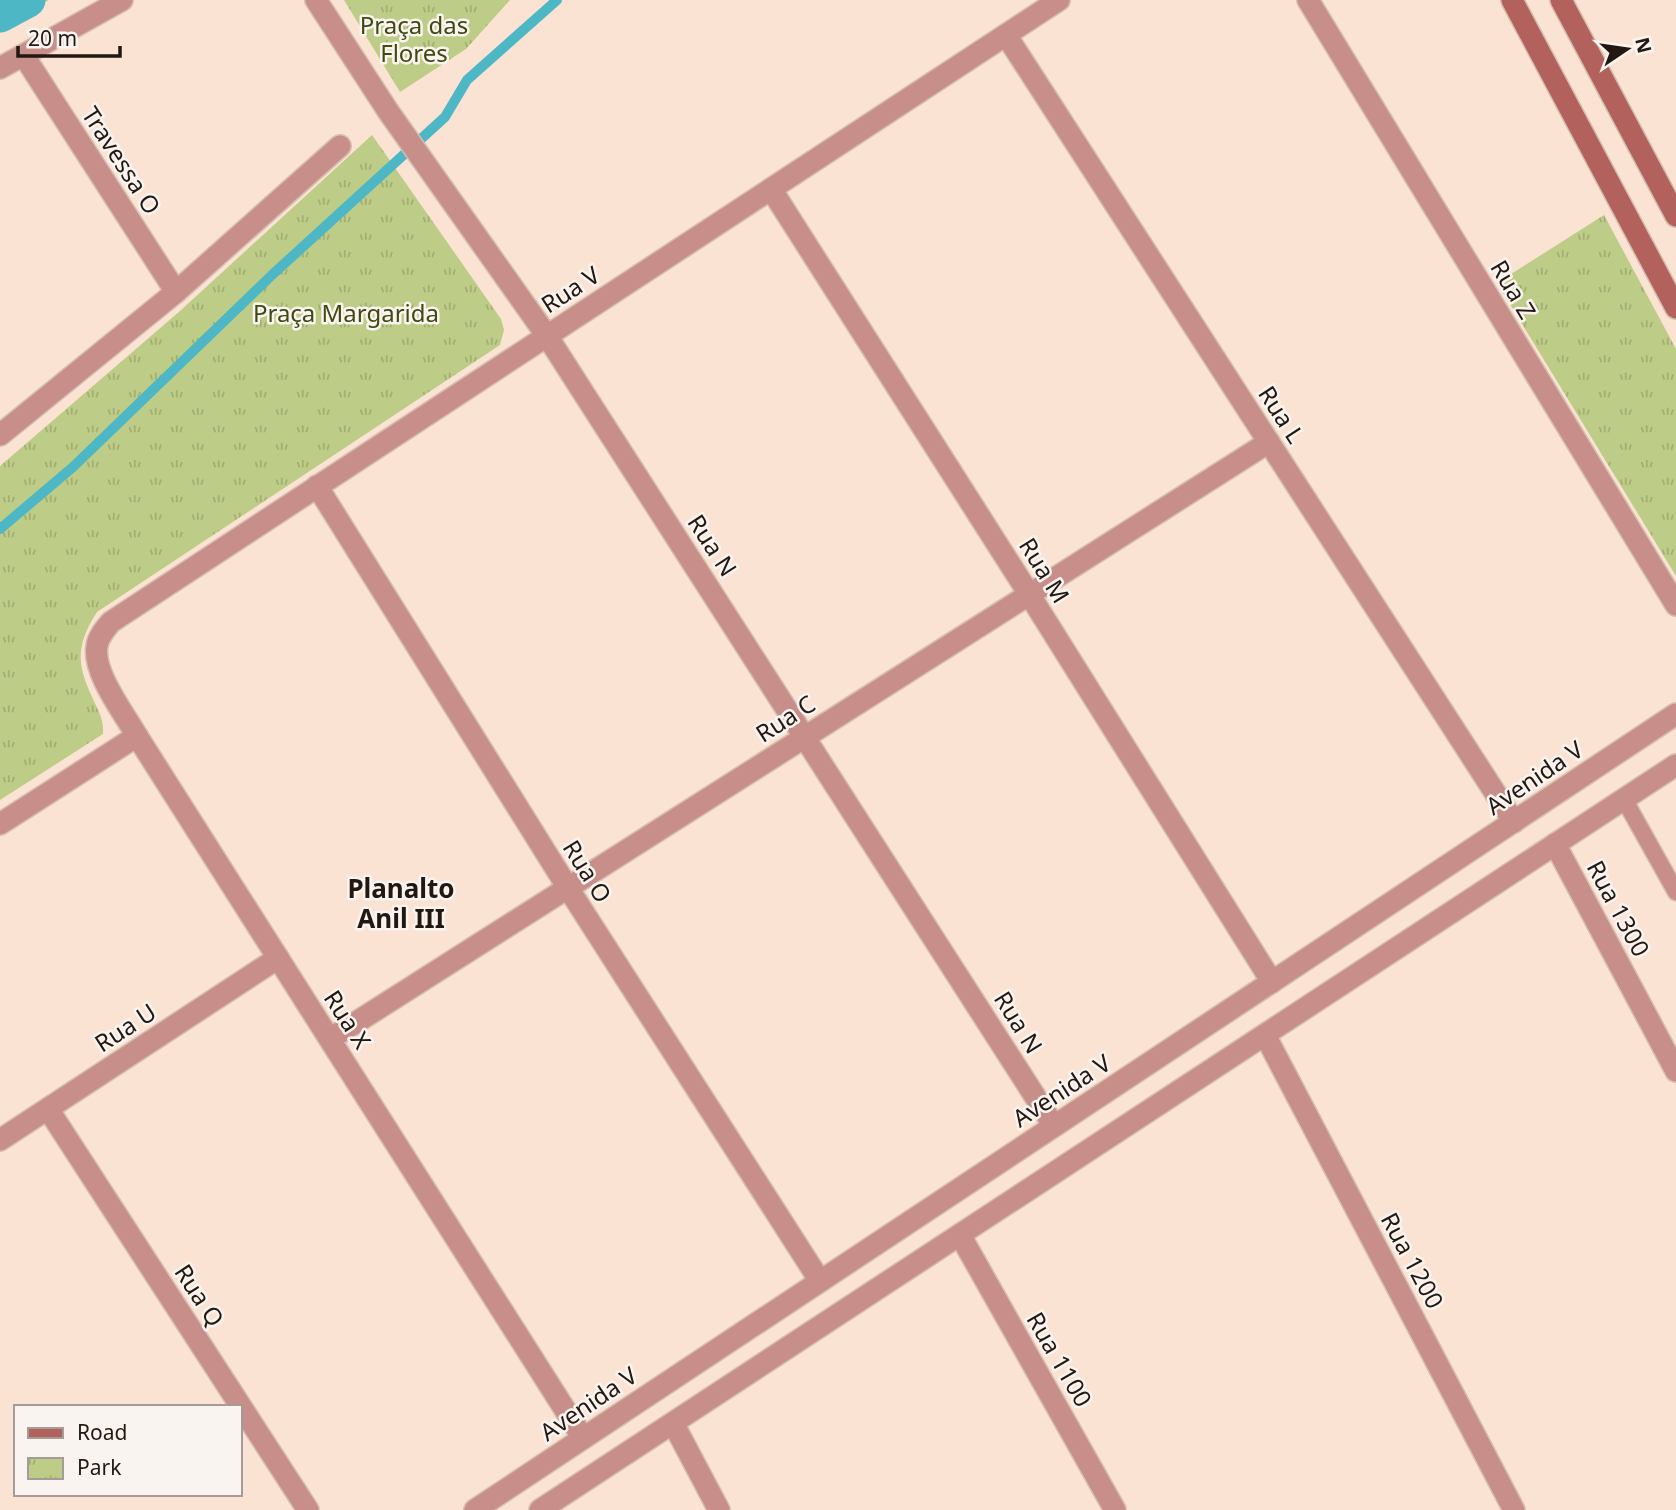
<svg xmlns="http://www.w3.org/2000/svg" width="1676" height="1510" font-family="'Noto Sans',sans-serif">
	<defs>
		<pattern id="park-tufts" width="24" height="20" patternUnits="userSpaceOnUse" patternTransform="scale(1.75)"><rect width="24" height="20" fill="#bdcc86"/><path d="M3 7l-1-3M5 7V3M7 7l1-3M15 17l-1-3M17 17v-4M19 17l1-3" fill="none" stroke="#a2ae73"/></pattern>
	</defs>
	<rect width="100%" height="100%" fill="#fbe3d3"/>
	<g fill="url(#park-tufts)">
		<path d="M10 0H49L0 27V5Z"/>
		<path d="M344 0H510L466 49 400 92Z"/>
		<path d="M372 135 501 319 504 330 500 345 97 612C76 645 76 664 93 699 99 712 104 720 103 734L0 800V466L180 311Z"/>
		<path d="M1604 215 1676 349V576L1497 283Z"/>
	</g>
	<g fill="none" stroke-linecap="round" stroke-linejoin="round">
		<path stroke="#4db7c6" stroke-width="10" d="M0 529 73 467 273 274 445 117 467 80 557 0"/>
		<path stroke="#4db7c6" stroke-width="35" d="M0 15 28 0"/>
		<g stroke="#d4beb0" stroke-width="19">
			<path id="lane" d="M1624 799 1676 892"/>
		</g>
		<g stroke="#d4beb0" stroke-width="24">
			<g id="street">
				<path d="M316 0 388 111 547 336 1054 1126"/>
				<path d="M1308 0 1676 605"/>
				<path d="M1006 35 1514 822"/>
				<path d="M24 56 176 292"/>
				<path d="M0 68 122 0"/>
				<path d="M771 189 1029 594 1272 982"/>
				<path d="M0 435 176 292 340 146"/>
				<path d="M317 486 568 888 820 1281"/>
				<path d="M0 824 137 736"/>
				<path d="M1555 844 1676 1071"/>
				<path d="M1265 1035 1514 1510"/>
				<path d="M330 1039 1269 442"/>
				<path d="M48 1109 308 1510"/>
				<path d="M0 1140 278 958"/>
				<path d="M960 1235 1115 1510"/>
				<path d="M673 1423 719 1510"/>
				<path d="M583 1438 137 736C124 713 92 672 97 646 98 637 105 629 111 622L1059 0"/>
				<path d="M475 1510 1676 714"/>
				<path d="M540 1510 1676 765"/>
			</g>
		</g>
		<g stroke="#d4beb0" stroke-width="24">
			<g id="secondary">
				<path d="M1512 0 1676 308"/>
				<path d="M1561 0 1676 216"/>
			</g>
		</g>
		<use href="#lane" stroke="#c88e8a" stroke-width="16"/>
		<use href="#street" stroke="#c88e8a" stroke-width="21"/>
		<use href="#secondary" stroke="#b3615d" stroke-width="21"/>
	</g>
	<g text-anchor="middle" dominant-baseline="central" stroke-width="5" stroke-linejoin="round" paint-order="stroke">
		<g font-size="24" fill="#404912" stroke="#faf4f0">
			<text x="414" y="24">Praça das<tspan x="414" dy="28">Flores</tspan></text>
			<text x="346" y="312">Praça Margarida</text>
		</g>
		<g font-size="24" fill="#221811" stroke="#faf4f0">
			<text transform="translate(122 160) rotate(57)">Travessa O</text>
			<text transform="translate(570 289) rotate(-33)">Rua V</text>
			<text transform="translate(1514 289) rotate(59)">Rua Z</text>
			<text transform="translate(1282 414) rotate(57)">Rua L</text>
			<text transform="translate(713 545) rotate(57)">Rua N</text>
			<text transform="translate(1045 570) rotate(58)">Rua M</text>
			<text transform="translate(785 718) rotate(-33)">Rua C</text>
			<text transform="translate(1534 777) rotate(-34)">Avenida V</text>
			<text transform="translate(588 871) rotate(58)">Rua O</text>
			<text transform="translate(1619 908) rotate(62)">Rua 1300</text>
			<text transform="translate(348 1019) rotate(57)">Rua X</text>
			<text transform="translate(1019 1022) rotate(58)">Rua N</text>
			<text transform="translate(125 1027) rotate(-33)">Rua U</text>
			<text transform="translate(1061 1090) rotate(-33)">Avenida V</text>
			<text transform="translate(1413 1260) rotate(62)">Rua 1200</text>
			<text transform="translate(200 1295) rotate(57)">Rua Q</text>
			<text transform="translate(1060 1359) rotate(60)">Rua 1100</text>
			<text transform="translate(588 1403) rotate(-34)">Avenida V</text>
		</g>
		<g font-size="26" font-weight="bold" fill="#221811" stroke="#faf4f0">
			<text x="401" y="888">Planalto<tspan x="401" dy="30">Anil III</tspan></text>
		</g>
	</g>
	<rect x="14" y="1405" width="228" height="91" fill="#faf4f0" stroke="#a49c97" stroke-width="2"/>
	<rect x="28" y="1428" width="35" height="10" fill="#b3615d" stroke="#a49c97" stroke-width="2"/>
	<text x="77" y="1440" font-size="21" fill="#221811">Road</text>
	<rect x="28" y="1458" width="35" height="21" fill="url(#park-tufts)" stroke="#a49c97" stroke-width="2"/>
	<text x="77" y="1475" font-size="21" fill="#221811">Park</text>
	<g transform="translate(1627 49) rotate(77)" stroke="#faf4f0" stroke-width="5" paint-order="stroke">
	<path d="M0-5L12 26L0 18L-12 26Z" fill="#221811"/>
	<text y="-10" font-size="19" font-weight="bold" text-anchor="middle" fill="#221811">N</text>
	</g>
	<path d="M18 46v10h102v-10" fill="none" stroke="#221811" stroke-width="3.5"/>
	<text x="28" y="46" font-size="21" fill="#221811" stroke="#faf4f0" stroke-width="5" paint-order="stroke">20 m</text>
</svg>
